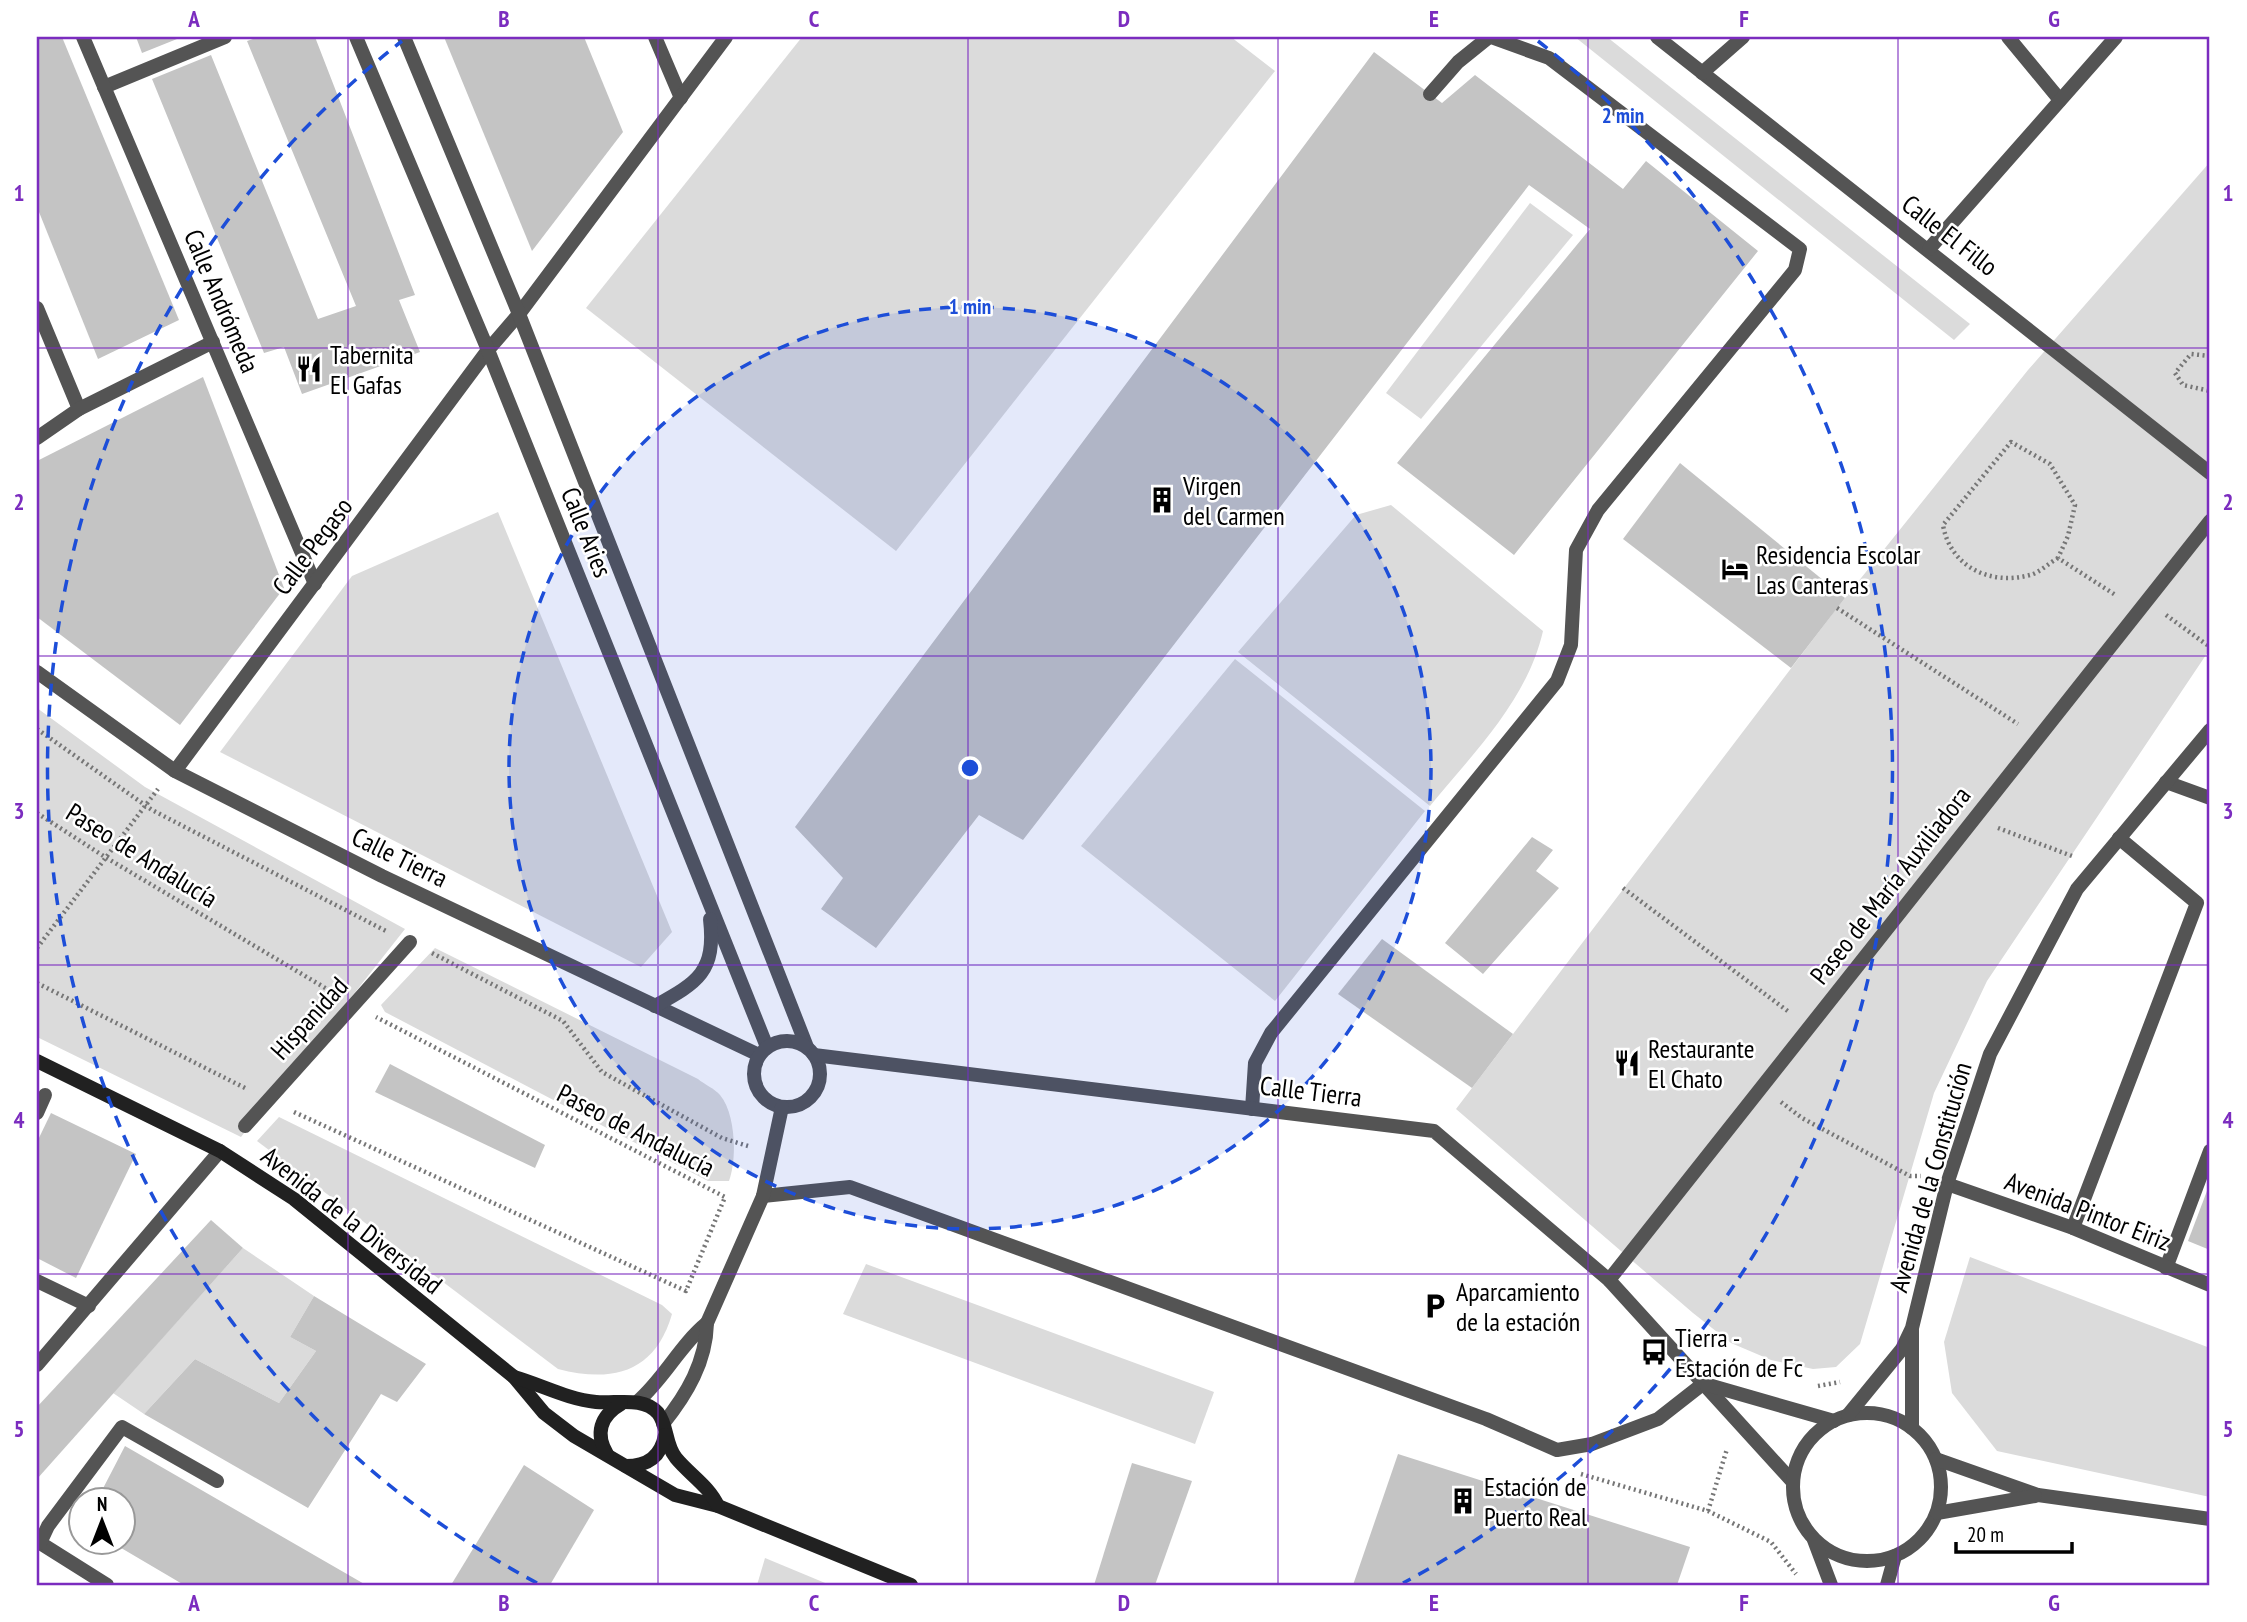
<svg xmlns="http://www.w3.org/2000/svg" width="2247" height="1622" font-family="'PT Sans Narrow',sans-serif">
	<rect width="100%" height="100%" fill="#fff"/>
	<g fill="#dbdbdb">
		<path d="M802 37H1231L1275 71 896 551 586 308Z"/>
		<path d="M1575 37H1607L1970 324 1954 340Z"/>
		<path d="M2210 162V649L1987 981 1934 1093 1860 1344 1836 1367 1813 1369 1771 1360 1731 1343 1693 1313 1456 1109 1837 608 2028 370Z"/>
		<path d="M1530 203 1573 235 1421 419 1386 393Z"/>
		<path d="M1391 505 1543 631C1527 701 1474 752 1430 806L1238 652 1356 515Z"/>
		<path d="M498 512 672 932 641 967 220 752 352 576Z"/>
		<path d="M1235 659 1425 811 1275 1001 1081 846Z"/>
		<path d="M37 708 145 787 405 929 241 1137 37 1037Z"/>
		<path d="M435 948 698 1079C704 1084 715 1089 720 1095 736 1114 737 1160 729 1181H708L385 1012 381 1005Z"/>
		<path d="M279 1117 662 1305 672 1314C655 1373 612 1383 558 1369L257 1141Z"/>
		<path d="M243 1248 314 1296 290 1337 316 1351 279 1403 195 1359 144 1414 113 1393Z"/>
		<path d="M1970 1257 2210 1348V1497L1997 1451 1952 1393 1944 1342Z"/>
		<path d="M866 1264 1214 1392 1195 1444 843 1314Z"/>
		<path d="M765 1558 830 1585H757Z"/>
	</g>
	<g fill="#c4c4c4">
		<path d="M37 37H62L179 320 98 359 37 207Z"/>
		<path d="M136 37H182L142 53Z"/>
		<path d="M259 37H315L415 295 399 300 420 352 302 394 284 347 264 353 152 79 211 55 318 319 356 306 247 41Z"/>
		<path d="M444 37H584L623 132 532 251Z"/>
		<path d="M1374 52 1442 103 1475 75 1623 189 1646 161 1758 251 1514 555 1397 463 1590 229 1529 185 1023 840 979 815 876 948 821 909 843 878 795 827Z"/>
		<path d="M203 377 284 588 180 725 37 617V461Z"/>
		<path d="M1680 463 1845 598 1791 668 1623 539Z"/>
		<path d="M1532 837 1553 850 1536 871 1559 888 1483 974 1445 943Z"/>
		<path d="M1382 939 1513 1034 1472 1088 1338 994Z"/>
		<path d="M390 1064 545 1145 535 1168 375 1092Z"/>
		<path d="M51 1113 136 1154 76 1278 37 1258V1142Z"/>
		<path d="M2210 1183V1250L2188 1241Z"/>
		<path d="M211 1220 243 1248 37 1479V1407Z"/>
		<path d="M314 1296 426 1364 397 1402 381 1394 308 1508 144 1414 195 1359 279 1403 316 1351 290 1337Z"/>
		<path d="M125 1446 366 1585H184L111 1542H122V1500H97Z"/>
		<path d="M1398 1454 1690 1547 1677 1585H1353Z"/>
		<path d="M1132 1463 1192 1481 1155 1585H1094Z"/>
		<path d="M524 1465 594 1510 550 1585H451Z"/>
	</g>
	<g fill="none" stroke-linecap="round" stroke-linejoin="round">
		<g stroke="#767676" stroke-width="4.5" stroke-dasharray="2 3.5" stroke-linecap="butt">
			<path d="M2210 356 2191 354 2175 373 2183 385 2210 391"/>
			<path d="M2058 558C2049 563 2039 573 2030 575 1989 586 1950 566 1943 525L2011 442 2050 464 2075 505 2068 536 2058 558 2117 596"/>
			<path d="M1837 608 2018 724"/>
			<path d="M2166 615 2210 647"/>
			<path d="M37 729 152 810 386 931"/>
			<path d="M37 813 105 857 332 992"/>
			<path d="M1998 828 2072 856"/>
			<path d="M1623 888 1789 1012"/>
			<path d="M37 948 158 789"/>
			<path d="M432 953 563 1021 602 1072 722 1138 748 1146"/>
			<path d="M37 983 245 1088"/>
			<path d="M1781 1102 1802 1118 1910 1176H1921"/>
			<path d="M294 1112 686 1291 725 1197 376 1017"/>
			<path d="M1818 1386 1840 1382"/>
			<path d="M1581 1474 1708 1511 1771 1542 1796 1574"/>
			<path d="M1708 1511 1727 1449"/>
		</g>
		<g stroke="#545454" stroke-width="14">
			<path d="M2073 1228 2197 903 2119 838"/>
			<path d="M2166 1268 2210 1151"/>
		</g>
		<g stroke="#545454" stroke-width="14">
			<path d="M104 87 225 37"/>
			<path d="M37 308 79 409"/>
			<path d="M37 438 79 409 213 342"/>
			<path d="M2166 782 2210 798"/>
			<path d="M37 1113 45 1095"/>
			<path d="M245 1126 410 942"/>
			<path d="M1609 1280 2210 521"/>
		</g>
		<g stroke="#545454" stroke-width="14">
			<path d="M83 37 315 584"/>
			<path d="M655 37 681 98"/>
			<path d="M1657 37 2210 473"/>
			<path d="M2008 37 2060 100"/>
			<path d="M1702 73 1743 37"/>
			<path d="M1430 94 1458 62 1489 37"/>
			<path d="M1929 249 2116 37"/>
			<path d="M175 771 488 350 519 314 726 37"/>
			<path d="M1252 1109 1255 1063 1271 1033 1557 681 1571 645 1576 550 1598 510 1795 270 1800 249 1549 58 1491 37"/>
			<path d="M1947 1184 2073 1228 2210 1285"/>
			<path d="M763 1196 850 1187 1486 1419 1557 1450 1592 1444 1658 1419 1704 1383"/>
			<path d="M37 1281 89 1306"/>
			<path d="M37 1365 220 1151"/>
			<path d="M37 1541 107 1585"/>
			<path d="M40 1543 48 1526 122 1427 217 1481"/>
		</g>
		<g stroke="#545454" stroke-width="14">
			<path d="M356 37 488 350 767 1047"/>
			<path d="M404 37 519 314 807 1047"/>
			<path d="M37 672 175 771 382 876 759 1055"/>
			<path d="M655 1006C698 982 716 972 710 919"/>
			<circle cx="787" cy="1074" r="33"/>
			<path d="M814 1055 1434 1131 1609 1280 1792 1481"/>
			<path d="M1705 1384 1834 1421"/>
			<path d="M637 1402C664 1379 680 1345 707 1323"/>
			<circle cx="1867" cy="1487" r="74"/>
			<path d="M1848 1415 1902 1349 1912 1328 1947 1184 1990 1054 2077 889 2210 730"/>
			<path d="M663 1424C687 1394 706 1362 707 1323L763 1196 782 1107"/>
			<path d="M1912 1428V1330"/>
			<path d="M1936 1459 2038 1495 2210 1519"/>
			<path d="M1937 1513 2035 1496"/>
			<path d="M1814 1540 1831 1585"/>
			<path d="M1887 1585 1895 1556"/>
		</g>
		<g stroke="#212121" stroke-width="14">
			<path d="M37 1061 220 1151 294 1199 514 1377 544 1413 574 1436 675 1495 718 1506 911 1585"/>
			<path d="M514 1377C542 1385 567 1399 596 1402 616 1404 643 1396 658 1413 668 1426 665 1445 676 1458 690 1475 709 1486 718 1506"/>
			<path d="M607 1454C595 1434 600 1416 621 1404"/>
			<path d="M626 1466C648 1466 661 1456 665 1435"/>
		</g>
	</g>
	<path fill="none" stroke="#7b2cbf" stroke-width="2" stroke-opacity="0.55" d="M348 37V1585M658 37V1585M968 37V1585M1278 37V1585M1588 37V1585M1898 37V1585M37 348H2210M37 656H2210M37 965H2210M37 1274H2210"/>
	<circle cx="970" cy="768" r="461" fill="#1d4ed8" fill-opacity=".12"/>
	<g fill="none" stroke="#1d4ed8" stroke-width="3.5" stroke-dasharray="12 9">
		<circle cx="970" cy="768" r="461"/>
		<path d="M537 1583A923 923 0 0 1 402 41M1538 41A923 923 0 0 1 1403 1583"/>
	</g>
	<defs>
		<g id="restaurant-bare" transform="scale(2.1)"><path d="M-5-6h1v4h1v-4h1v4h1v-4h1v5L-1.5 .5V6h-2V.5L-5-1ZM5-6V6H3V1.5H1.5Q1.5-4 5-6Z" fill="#000" stroke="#fff" stroke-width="2.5" paint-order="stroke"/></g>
		<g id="building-bare" transform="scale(2.1)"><path d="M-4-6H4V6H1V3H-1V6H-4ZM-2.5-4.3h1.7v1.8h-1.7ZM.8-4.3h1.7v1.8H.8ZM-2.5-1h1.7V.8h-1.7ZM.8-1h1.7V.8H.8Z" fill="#000" stroke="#fff" stroke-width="2.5" paint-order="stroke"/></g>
		<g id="hotel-bare" transform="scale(2.1)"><path d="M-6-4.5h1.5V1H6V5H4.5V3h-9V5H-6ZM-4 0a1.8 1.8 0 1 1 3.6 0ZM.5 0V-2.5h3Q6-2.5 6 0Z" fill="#000" stroke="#fff" stroke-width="2.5" paint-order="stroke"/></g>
		<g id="parking-bare" transform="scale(2.1)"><path d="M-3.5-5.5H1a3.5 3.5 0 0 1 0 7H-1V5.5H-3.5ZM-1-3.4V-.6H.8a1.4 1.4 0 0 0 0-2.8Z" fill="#000" stroke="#fff" stroke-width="2.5" paint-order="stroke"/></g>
		<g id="bus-bare" transform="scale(2.1)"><path d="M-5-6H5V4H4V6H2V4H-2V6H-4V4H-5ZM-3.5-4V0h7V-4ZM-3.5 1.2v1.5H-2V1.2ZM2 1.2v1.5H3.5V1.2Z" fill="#000" stroke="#fff" stroke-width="2.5" paint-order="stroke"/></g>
	</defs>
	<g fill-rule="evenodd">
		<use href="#restaurant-bare" x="309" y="369"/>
		<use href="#building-bare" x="1162" y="500"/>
		<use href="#hotel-bare" x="1735" y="569"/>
		<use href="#restaurant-bare" x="1627" y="1063"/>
		<use href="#parking-bare" x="1435" y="1306"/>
		<use href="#bus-bare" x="1654" y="1352"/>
		<use href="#building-bare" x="1463" y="1501"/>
	</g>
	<g text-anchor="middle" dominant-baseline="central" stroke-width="5" stroke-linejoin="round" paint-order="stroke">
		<g font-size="26" fill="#000" stroke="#fff">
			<text transform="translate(1950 235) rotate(38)">Calle El Fillo</text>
			<text transform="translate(222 301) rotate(67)">Calle Andrómeda</text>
			<text transform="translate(587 532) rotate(68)">Calle Aries</text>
			<text transform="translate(312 546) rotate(-53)">Calle Pegaso</text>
			<text transform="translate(142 855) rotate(32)">Paseo de Andalucía</text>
			<text transform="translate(400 857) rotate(26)">Calle Tierra</text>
			<text transform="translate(1890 885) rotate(-52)">Paseo de María Auxiliadora</text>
			<text transform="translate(309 1018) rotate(-48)">Hispanidad</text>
			<text transform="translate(1311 1091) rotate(7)">Calle Tierra</text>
			<text transform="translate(636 1130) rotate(27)">Paseo de Andalucía</text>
			<text transform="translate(1930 1177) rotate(-74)">Avenida de la Constitución</text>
			<text transform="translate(2088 1211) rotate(21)">Avenida Pintor Eiriz</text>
			<text transform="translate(352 1220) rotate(38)">Avenida de la Diversidad</text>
		</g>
		<g font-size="26" fill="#000" stroke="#fff" text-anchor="start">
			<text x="330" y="354">Tabernita<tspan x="330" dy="30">El Gafas</tspan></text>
			<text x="1183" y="485">Virgen<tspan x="1183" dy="30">del Carmen</tspan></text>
			<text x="1756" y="554">Residencia Escolar<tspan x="1756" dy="30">Las Canteras</tspan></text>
			<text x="1648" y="1048">Restaurante<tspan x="1648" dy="30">El Chato</tspan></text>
			<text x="1456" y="1291">Aparcamiento<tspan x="1456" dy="30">de la estación</tspan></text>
			<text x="1675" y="1337">Tierra -<tspan x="1675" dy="30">Estación de Fc</tspan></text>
			<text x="1484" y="1486">Estación de<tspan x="1484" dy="30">Puerto Real</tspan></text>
		</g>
	</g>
	<circle cx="970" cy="768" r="10" fill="#1d4ed8" stroke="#fff" stroke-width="3.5"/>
	<g font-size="21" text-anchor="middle" font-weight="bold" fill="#1d4ed8" stroke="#fff" stroke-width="5" stroke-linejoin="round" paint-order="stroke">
		<text x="1623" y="123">2 min</text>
		<text x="970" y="314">1 min</text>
	</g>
	<rect width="2247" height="1622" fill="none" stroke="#ffffff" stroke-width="77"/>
	<g transform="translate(102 1521)"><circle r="33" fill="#ffffff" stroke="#999999" stroke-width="2"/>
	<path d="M0-5L12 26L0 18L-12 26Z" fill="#000000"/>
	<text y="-10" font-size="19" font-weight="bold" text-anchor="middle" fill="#000000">N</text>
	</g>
	<path d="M1956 1542v10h116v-10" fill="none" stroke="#000000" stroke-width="3.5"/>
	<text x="1967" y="1542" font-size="21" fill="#000000" stroke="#ffffff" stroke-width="5" paint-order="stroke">20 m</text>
	<rect x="38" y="38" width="2170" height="1546" fill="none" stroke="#7b2cbf" stroke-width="2.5"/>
	<g font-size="23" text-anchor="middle" font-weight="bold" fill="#7b2cbf">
		<text x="194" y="27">A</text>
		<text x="504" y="27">B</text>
		<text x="814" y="27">C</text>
		<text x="1124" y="27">D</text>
		<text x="1434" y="27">E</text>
		<text x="1744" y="27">F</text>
		<text x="2054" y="27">G</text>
		<text x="19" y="201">1</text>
		<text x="2228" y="201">1</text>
		<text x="19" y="510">2</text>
		<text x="2228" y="510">2</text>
		<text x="19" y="819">3</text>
		<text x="2228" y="819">3</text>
		<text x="19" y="1128">4</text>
		<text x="2228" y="1128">4</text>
		<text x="19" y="1437">5</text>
		<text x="2228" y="1437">5</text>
		<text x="194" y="1611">A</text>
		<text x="504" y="1611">B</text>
		<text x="814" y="1611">C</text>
		<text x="1124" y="1611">D</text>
		<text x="1434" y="1611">E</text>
		<text x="1744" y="1611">F</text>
		<text x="2054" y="1611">G</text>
	</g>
</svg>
